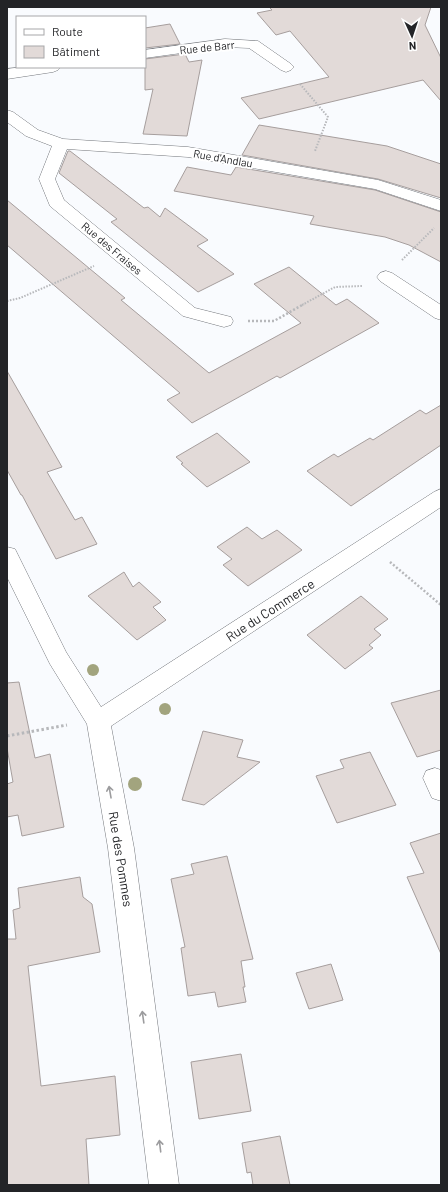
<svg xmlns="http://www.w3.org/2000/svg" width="448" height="1192" font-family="Barlow,sans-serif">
	<rect width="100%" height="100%" fill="#f9fbfe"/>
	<g fill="#e2dad8" stroke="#a69e9d">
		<path d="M269 7H431L425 25 441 58V101L423 80 259 119 241 98 329 77 290 31 276 35 257 13 272 10Z"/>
		<path d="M170 24 180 44 145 48V28Z"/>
		<path d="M185 54 189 62 202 60 187 136 143 134 153 89 145 90V59Z"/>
		<path d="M259 125 387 146 441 164V198L378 179 242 155Z"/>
		<path d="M68 151H70L144 208 148 207 160 217 165 208 208 240 197 246 234 274 198 292 111 222 117 219 59 173Z"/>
		<path d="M187 167 231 175 236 167 375 190 441 212V262L409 245 385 237 310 224 314 216 174 191Z"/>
		<path d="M7 200 125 298 121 300 209 373 301 323 254 284 289 267 336 305 347 299 379 323 280 378 277 376 192 423 167 400 180 393 7 245Z"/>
		<path d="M7 371 62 467 47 472 75 520 82 517 97 544 56 559 22 495H21L7 470Z"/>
		<path d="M441 405V445L351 506 307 471 334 454 338 457 370 438 373 440 420 410 426 414Z"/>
		<path d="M217 433 250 462 207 487 181 464 183 463 176 457Z"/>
		<path d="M247 527 262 539 277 530 302 550 248 586 223 565 232 559 217 547Z"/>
		<path d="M124 572 133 587 139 582 161 602 153 607 166 620 137 640 88 596Z"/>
		<path d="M361 596 388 619 374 629 381 635 369 645 373 648 345 669 307 635Z"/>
		<path d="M19 682 35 758 50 754 64 827 22 836 18 815 7 817V784L13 782 7 748V683Z"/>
		<path d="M441 690V750L417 757 391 703Z"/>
		<path d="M203 731 243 740 237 757 260 762 204 805 182 800Z"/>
		<path d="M370 752 396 805 337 823 316 776 344 768 340 760Z"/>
		<path d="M441 833V954L407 877 424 873 410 843Z"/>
		<path d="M227 856 253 959 241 961 245 987H243L246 1002 218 1007 215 992 188 996 181 948 185 947 171 879 194 874 191 864Z"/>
		<path d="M80 877 83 897 92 904 100 952 28 966 41 1086 115 1076 120 1135 86 1139 89 1185H7V939H16L13 910 20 908 18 888Z"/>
		<path d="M331 964 343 1000 309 1009 296 973Z"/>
		<path d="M241 1054 251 1111 199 1119 191 1062Z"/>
		<path d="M280 1136 290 1185H253L251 1172 247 1173 242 1143Z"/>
	</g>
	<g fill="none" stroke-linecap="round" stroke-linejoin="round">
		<g stroke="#74777c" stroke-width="1">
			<g id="minor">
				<path d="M225 39 258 41 291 64 294 67 291 70 286 72 281 70 249 48 225 47 145 58V50Z"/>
				<path d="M23 67H61L58 70 53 72 7 79V69Z"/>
				<path d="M7 110 13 112 38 130 63 139 188 147 378 180 441 200V211L375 189 188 157 67 149 55 179 64 200 195 308 231 317 233 321 231 325 224 327 183 316 50 206 39 179 52 146 26 136 7 122Z"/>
				<path d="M386 271 392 273 441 305V320L435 318 380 281 377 277 380 273Z"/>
				<path d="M441 489V507L111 726 134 848 179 1185H149L108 848 87 724 50 664 7 577V547L15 549 66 652 101 707 434 492Z"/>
				<path d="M435 768 441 770V801L432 798 423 778 426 771Z"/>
			</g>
		</g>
		<g stroke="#b7b8bb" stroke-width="2" stroke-dasharray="1.5 1.5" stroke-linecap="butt">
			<path d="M300 84 328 117 315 151"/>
			<path d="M402 260 434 228"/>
			<path d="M7 301 20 298 94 266"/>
			<path d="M302 305 335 287 362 286"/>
		</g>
		<g stroke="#b7b8bb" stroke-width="2.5" stroke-dasharray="2 2" stroke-linecap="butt">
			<path d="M248 321H274L304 304"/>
			<path d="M390 562 441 605"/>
		</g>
		<path stroke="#b7b8bb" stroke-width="3" stroke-dasharray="2.5 2.5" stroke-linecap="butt" d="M7 736 67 725"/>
		<use href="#minor" fill="#fff" fill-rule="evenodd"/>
	</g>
	<g fill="#a2a47e">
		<circle cx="93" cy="670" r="6"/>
		<circle cx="165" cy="709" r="6"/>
		<circle cx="135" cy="784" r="7"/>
	</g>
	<defs><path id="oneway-shaft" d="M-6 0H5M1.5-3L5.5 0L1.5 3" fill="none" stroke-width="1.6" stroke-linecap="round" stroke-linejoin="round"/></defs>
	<g stroke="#9c9c9e">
		<use href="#oneway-shaft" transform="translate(110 792) rotate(-100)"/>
		<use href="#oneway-shaft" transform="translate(143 1017) rotate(-98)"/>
		<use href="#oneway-shaft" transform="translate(160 1146) rotate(-97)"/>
	</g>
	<g text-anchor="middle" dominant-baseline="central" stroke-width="4" stroke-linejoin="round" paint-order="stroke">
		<g font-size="11" fill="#232427" stroke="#fff">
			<text transform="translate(207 47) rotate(-6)">Rue de Barr</text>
			<text transform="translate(223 158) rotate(10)">Rue d'Andlau</text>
			<text transform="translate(112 248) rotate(40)">Rue des Fraises</text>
		</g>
		<g font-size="13" fill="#232427" stroke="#fff">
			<text transform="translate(270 610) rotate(-33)">Rue du Commerce</text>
			<text transform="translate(121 859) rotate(81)">Rue des Pommes</text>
		</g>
	</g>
	<rect width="448" height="1192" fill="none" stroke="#232427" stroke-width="16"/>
	<rect x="16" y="16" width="130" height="52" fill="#ffffff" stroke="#a7a7a9"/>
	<rect x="24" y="29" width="20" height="6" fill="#ffffff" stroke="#a7a7a9"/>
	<text x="52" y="36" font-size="12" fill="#232427">Route</text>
	<rect x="24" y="46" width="20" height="12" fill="#e2dad8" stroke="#a7a7a9"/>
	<text x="52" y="56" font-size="12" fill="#232427">Bâtiment</text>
	<g transform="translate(412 36) rotate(177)" stroke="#ffffff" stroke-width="3" paint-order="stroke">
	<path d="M0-3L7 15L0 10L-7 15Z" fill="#232427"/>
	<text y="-6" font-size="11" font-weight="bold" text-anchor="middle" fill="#232427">N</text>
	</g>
</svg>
